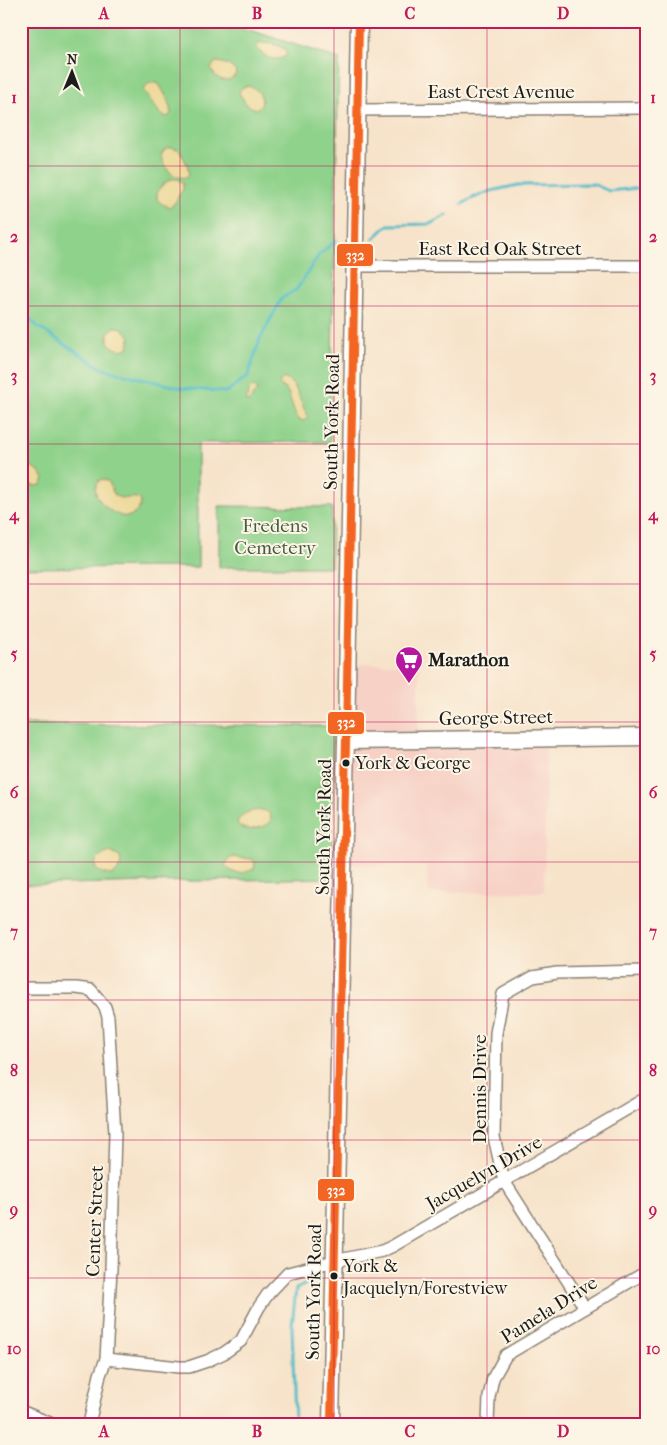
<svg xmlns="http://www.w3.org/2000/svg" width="667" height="1445" font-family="'IM FELL French Canon',serif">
	<rect width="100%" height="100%" fill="#fcf5e5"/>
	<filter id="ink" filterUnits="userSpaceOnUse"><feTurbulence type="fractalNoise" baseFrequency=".02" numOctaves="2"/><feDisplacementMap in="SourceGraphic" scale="10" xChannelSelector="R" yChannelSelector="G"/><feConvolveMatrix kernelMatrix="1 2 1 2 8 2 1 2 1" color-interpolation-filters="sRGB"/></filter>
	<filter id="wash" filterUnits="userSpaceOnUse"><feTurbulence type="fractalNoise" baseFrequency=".0096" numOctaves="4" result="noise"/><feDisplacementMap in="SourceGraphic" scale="20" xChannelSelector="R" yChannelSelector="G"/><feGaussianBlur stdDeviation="1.12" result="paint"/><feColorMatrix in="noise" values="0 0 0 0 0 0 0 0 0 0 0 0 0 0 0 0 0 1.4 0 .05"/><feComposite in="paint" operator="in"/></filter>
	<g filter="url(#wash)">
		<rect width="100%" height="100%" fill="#f7e3ca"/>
		<g fill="#f7d1c6">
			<path d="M420 663 418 738H348L350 665Z"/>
			<path d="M546 740 544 892 428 893 427 866 346 864 348 743Z"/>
		</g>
		<g fill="#8fd28b" stroke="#567754">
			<path d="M21 21H222L339 59 330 442 198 443V567L21 568Z"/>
			<path d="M219 506 332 507 331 567H219Z"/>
			<path d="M21 724 334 726 331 878 21 885Z"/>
		</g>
		<g fill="#eeda9e" stroke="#857b5d">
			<path d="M263 43C271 44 280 44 286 51V56C274 63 265 57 257 49L258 44Z"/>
			<path d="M215 62C223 62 231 65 236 72L235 76C226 84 216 80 211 69Z"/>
			<path d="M149 83H158C165 93 170 103 171 114L167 117 161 115 143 90Z"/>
			<path d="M248 86C258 88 264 96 261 106L256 109 247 105 239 93C240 88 243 87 248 86Z"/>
			<path d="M172 147 180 150 188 167 189 173 187 177C173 180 163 167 161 154L166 148Z"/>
			<path d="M171 179H177L183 183V190C177 196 177 203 170 207L162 204 157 199C156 189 163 184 171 179Z"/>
			<path d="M115 327C123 326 126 332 130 337L128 348C120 352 113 348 108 342V332Z"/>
			<path d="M283 378C296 382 298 395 303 406 304 410 307 413 308 417L303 421 299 420 295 413 288 392 279 384 281 380Z"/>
			<path d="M252 387H256L257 390 249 402 246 401 249 390Z"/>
			<path d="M21 458 24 459 31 466 40 472 44 479 41 485 34 486 21 479Z"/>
			<path d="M101 479 108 481C110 484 111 488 113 492 119 503 130 495 140 499L141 504C139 509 136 514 130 516 117 521 82 494 101 479Z"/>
			<path d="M261 810C269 810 274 816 269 824 258 828 245 834 237 823 241 812 251 811 261 810Z"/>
			<path d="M110 852 120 857C122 866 120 869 113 875 90 874 89 859 110 852Z"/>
			<path d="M232 857 252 859 255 863 254 869C242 874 234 876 225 865L228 860Z"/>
		</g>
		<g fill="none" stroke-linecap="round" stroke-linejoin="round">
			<g stroke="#4fbcc8" stroke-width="3">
				<path d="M462 204 473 198 491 191 518 185 593 184 609 191 638 188 646 199"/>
				<path d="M373 239 388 225 430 224 447 215"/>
				<path d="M21 310 38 327 103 369 182 388 226 392 248 376 260 339 282 298 297 289 319 255 336 240"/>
				<path d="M295 1424 292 1325 296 1289 310 1282"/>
			</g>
		</g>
	</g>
	<g filter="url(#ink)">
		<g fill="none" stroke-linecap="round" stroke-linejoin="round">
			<g stroke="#8a8073" stroke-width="14">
				<g id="street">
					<path d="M357 110 646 108"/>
					<path d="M354 266H646"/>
					<path d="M21 988H76L91 990 105 1007 108 1017 115 1133 111 1269 106 1359 100 1375 89 1424"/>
					<path d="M585 1308 504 1181 494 1137 496 1033 503 994 533 977 557 973 646 971"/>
					<path d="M106 1359 179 1367H189L207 1361 224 1353 241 1341 259 1307 268 1294 288 1273 334 1261 382 1251 393 1246 646 1098"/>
					<path d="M21 1411 52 1424"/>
					<path d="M488 1424 489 1397 493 1378 506 1355 646 1272"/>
				</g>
			</g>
			<g stroke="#8a8073" stroke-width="19">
				<g id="secondary">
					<path d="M346 741 646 737"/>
					<path d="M331 1424 346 741 359 21"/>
				</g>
			</g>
			<use href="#street" stroke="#fff" stroke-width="11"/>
			<use href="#secondary" stroke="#fff" stroke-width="16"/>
			<g stroke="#fcf5e5" stroke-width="11">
				<path id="bus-1" d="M331 1424 346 741 359 21"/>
			</g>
			<use href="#bus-1" stroke="#f26522" stroke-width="8"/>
		</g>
	</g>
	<path fill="none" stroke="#c2185b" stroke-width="1" stroke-opacity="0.55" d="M180 21V1424M334 21V1424M487 21V1424M21 166H646M21 306H646M21 444H646M21 584H646M21 722H646M21 862H646M21 1000H646M21 1140H646M21 1278H646"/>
	<defs>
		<g id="supermarket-pin" transform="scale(1.4375)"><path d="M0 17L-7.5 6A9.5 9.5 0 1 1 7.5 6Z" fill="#b5179e" stroke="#fcf5e5"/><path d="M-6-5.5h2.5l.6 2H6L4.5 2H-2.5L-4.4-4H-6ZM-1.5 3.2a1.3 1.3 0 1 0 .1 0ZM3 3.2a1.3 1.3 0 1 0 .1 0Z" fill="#fff"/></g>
	</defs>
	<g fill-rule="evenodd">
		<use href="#supermarket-pin" x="409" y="660"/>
	</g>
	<g fill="#1c1c1c" stroke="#fcf5e5" stroke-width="2">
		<circle cx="346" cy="763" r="4.5"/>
		<circle cx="334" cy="1276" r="4.5"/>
	</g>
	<g text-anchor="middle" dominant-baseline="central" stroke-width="4" stroke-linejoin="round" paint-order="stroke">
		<g font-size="18" fill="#1c1c1c" stroke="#fcf5e5" text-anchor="start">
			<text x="355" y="763">York &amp; George</text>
			<text x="343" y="1266">York &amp;<tspan x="343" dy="22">Jacquelyn/Forestview</tspan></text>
		</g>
		<g font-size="19" fill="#1c1c1c" stroke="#fcf5e5">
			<text x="501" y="92">East Crest Avenue</text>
			<text x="500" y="249">East Red Oak Street</text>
			<text transform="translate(332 422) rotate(-89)">South York Road</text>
			<text transform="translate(496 718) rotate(-1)">George Street</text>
			<text transform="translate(324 827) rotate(-89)">South York Road</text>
			<text transform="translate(480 1089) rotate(-90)">Dennis Drive</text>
			<text transform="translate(484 1173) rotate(-30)">Jacquelyn Drive</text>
			<text transform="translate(95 1221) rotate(-88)">Center Street</text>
			<text transform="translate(314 1292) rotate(-89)">South York Road</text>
			<text transform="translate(549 1310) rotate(-32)">Pamela Drive</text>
		</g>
		<g font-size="19" fill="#445c43" stroke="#fcf5e5">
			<text x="275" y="526">Fredens<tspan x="275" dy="22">Cemetery</tspan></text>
		</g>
		<g font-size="19" font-weight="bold" fill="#1c1c1c" stroke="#fcf5e5" text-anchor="start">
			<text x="428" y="660">Marathon</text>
		</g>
	</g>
	<g stroke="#fcf5e5" stroke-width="2">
		<rect x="336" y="243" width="38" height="24" rx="5" fill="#f26522"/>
		<rect x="327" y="711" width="38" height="24" rx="5" fill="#f26522"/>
		<rect x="317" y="1178" width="38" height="24" rx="5" fill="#f26522"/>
	</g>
	<g font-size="14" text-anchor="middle" font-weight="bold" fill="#fff">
		<text x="355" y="260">332</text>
		<text x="346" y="727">332</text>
		<text x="336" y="1195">332</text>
	</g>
	<rect width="667" height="1445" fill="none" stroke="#fcf5e5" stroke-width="55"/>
	<g transform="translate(72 72) rotate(1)" stroke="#fcf5e5" stroke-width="4" paint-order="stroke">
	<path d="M0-4L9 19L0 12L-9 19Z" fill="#1c1c1c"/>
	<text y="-8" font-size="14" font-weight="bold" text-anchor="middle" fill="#1c1c1c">N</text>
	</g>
	<rect x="28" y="28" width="612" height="1390" fill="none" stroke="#c2185b" stroke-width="2"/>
	<g font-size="16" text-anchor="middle" font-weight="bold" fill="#c2185b">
		<text x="104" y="19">A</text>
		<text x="257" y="19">B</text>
		<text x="410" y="19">C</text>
		<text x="563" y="19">D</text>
		<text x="14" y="103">1</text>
		<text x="653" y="103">1</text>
		<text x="14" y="242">2</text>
		<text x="653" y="242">2</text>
		<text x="14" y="381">3</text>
		<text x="653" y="381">3</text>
		<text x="14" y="520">4</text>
		<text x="653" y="520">4</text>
		<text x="14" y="659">5</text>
		<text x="653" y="659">5</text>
		<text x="14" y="798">6</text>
		<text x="653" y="798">6</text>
		<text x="14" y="937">7</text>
		<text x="653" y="937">7</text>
		<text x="14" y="1076">8</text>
		<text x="653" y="1076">8</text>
		<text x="14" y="1215">9</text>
		<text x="653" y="1215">9</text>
		<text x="14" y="1354">10</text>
		<text x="653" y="1354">10</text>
		<text x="104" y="1437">A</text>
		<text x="257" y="1437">B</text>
		<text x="410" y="1437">C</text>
		<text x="563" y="1437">D</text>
	</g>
</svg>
